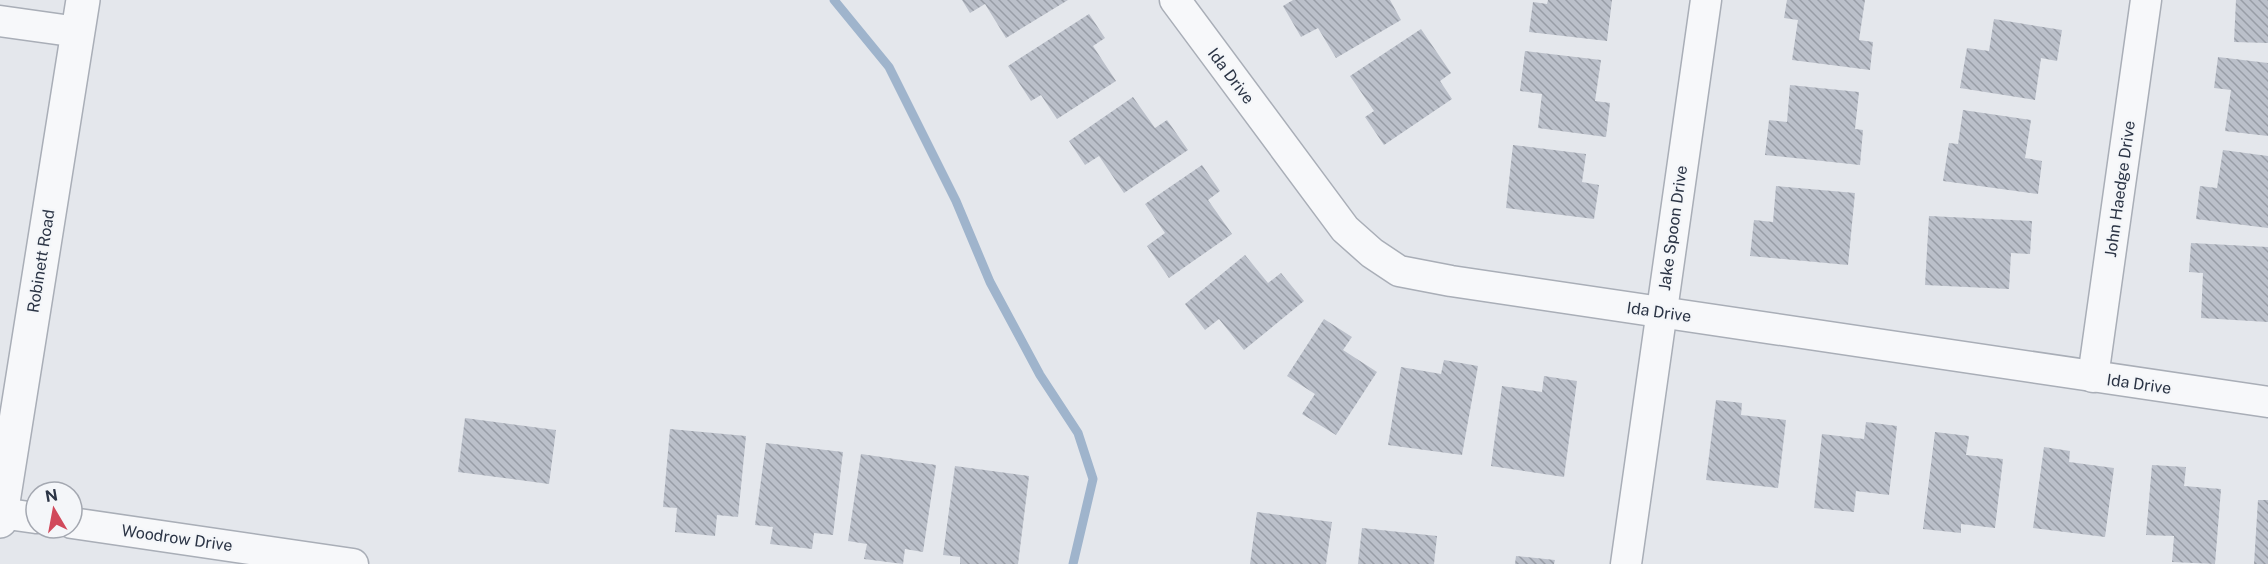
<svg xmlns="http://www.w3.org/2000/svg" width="2268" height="564" font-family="'Public Sans',sans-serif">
	<defs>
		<pattern id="building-back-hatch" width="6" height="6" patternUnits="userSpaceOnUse" patternTransform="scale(1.5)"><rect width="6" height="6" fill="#bbc0ca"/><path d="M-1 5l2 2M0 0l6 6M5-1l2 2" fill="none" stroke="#989da6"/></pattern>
	</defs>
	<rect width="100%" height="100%" fill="#e4e7ec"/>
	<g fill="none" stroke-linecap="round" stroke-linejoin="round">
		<path stroke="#9fb4cc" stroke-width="9" d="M834 0 889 67 956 201 990 282 1040 375 1078 433 1093 479 1073 564"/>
	</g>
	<g fill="url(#building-back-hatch)">
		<path d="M962 0H1068L1006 38 985 4 970 13Z"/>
		<path d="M1293 0H1390L1401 20 1336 58 1318 28 1301 37 1283 6Z"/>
		<path d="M1548 0H1612L1607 41 1529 32 1533 2 1547 4Z"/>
		<path d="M1787 0H1865L1859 40 1873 42 1870 70 1792 60 1798 20 1784 18Z"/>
		<path d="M2236 0H2268V43L2234 42Z"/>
		<path d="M1089 14 1105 38 1093 46 1116 81 1057 119 1041 95 1031 101 1008 66Z"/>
		<path d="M1994 19 2062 30 2057 61 2041 58 2035 100 1960 88 1967 48 1989 51Z"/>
		<path d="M1421 29 1451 73 1440 81 1452 99 1384 145 1365 117 1374 111 1350 76Z"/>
		<path d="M1525 51 1601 60 1595 101 1610 103 1606 137 1538 128 1542 94 1520 91Z"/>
		<path d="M2218 57 2268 63V136L2225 131 2231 90 2214 88Z"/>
		<path d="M1790 85 1859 92 1855 129 1863 130 1860 165 1765 155 1769 120 1787 122Z"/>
		<path d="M1133 97 1155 128 1167 120 1188 150 1124 193 1099 156 1085 165 1069 141Z"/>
		<path d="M1963 110 2031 120 2025 158 2042 161 2038 194 1943 181 1949 143 1958 144Z"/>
		<path d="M1513 145 1586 154 1582 182 1599 185 1594 219 1506 208Z"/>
		<path d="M2223 150 2268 156V228L2196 219 2200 186 2217 188Z"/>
		<path d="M1202 165 1220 191 1208 200 1232 234 1169 278 1147 246 1165 233 1145 204Z"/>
		<path d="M1776 186 1855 193 1848 265 1750 256 1754 220 1773 222Z"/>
		<path d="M1929 216 2032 221 2030 254 2011 253 2009 289 1925 285Z"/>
		<path d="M2191 243 2268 247V322L2201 318 2203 273 2189 272Z"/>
		<path d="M1245 255 1268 283 1281 273 1304 301 1244 350 1219 319 1205 330 1185 304Z"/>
		<path d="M1324 319 1352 337 1343 350 1377 372 1336 435 1302 414 1315 394 1287 376Z"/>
		<path d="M1444 360 1478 366 1462 455 1388 445 1401 367 1441 374Z"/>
		<path d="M1544 376 1577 381 1564 477 1491 466 1502 386 1542 392Z"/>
		<path d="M1716 400 1742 403 1741 415 1786 420 1778 488 1706 480Z"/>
		<path d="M465 418 556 430 549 484 458 472Z"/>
		<path d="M1866 422 1897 426 1889 495 1856 491 1854 512 1814 508 1822 434 1864 439Z"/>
		<path d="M670 429 746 436 738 517 717 515 715 536 675 532 677 508 663 507Z"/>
		<path d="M1935 432 1969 436 1966 455 2003 459 1995 528 1961 524V533L1923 529Z"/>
		<path d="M766 443 843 452 833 535 814 533 812 549 770 544 773 527 755 525Z"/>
		<path d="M2044 447 2070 451 2069 462 2114 468 2105 537 2033 528Z"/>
		<path d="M861 454 936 465 923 552 905 549 903 564 864 559 867 544 848 541Z"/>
		<path d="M2152 465 2186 467 2184 486 2221 489 2215 564 2172 562 2174 536 2146 535Z"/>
		<path d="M955 466 1029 476 1018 564H960V557L943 555Z"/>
		<path d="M2258 500H2268V564H2254Z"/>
		<path d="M1257 512 1332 522 1326 564H1250Z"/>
		<path d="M1362 528 1437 536 1434 564H1358Z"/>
		<path d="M1516 556 1555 560 1554 564H1515Z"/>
	</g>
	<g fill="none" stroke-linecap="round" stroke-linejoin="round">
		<g stroke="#a9aeb7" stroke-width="33">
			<g id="minor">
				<path d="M1175 0 1345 229 1372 253 1399 271 1451 281 2268 402"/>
				<path d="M0 21 78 32"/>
				<path d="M2093 377 2146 0"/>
				<path d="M1 513 36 518"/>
				<path d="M72 523 353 564"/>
				<path d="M1626 564 1706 0"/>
			</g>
		</g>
		<g stroke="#a9aeb7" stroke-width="36">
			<path id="tertiary" d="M0 521 83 0"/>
		</g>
		<use href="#minor" stroke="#f7f8fa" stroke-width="30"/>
		<use href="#tertiary" stroke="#f7f8fa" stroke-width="33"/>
	</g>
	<g text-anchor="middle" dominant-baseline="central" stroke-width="4.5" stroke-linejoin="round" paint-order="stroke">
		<g font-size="16" fill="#2b3445" stroke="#f4f6f9">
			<text transform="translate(1231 76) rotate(53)">Ida Drive</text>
			<text transform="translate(2120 189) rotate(-82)">John Haedge Drive</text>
			<text transform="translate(1673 228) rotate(-82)">Jake Spoon Drive</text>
			<text transform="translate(41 261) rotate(-81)">Robinett Road</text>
			<text transform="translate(1659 312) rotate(8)">Ida Drive</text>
			<text transform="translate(2139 384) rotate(8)">Ida Drive</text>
			<text transform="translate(177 538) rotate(8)">Woodrow Drive</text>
		</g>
	</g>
	<g transform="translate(54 510) rotate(350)"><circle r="28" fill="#f4f6f9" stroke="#a4a8b1" stroke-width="1.5"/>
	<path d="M0-4.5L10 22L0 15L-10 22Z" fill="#d1495b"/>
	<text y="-9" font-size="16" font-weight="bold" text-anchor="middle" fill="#2b3445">N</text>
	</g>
</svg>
